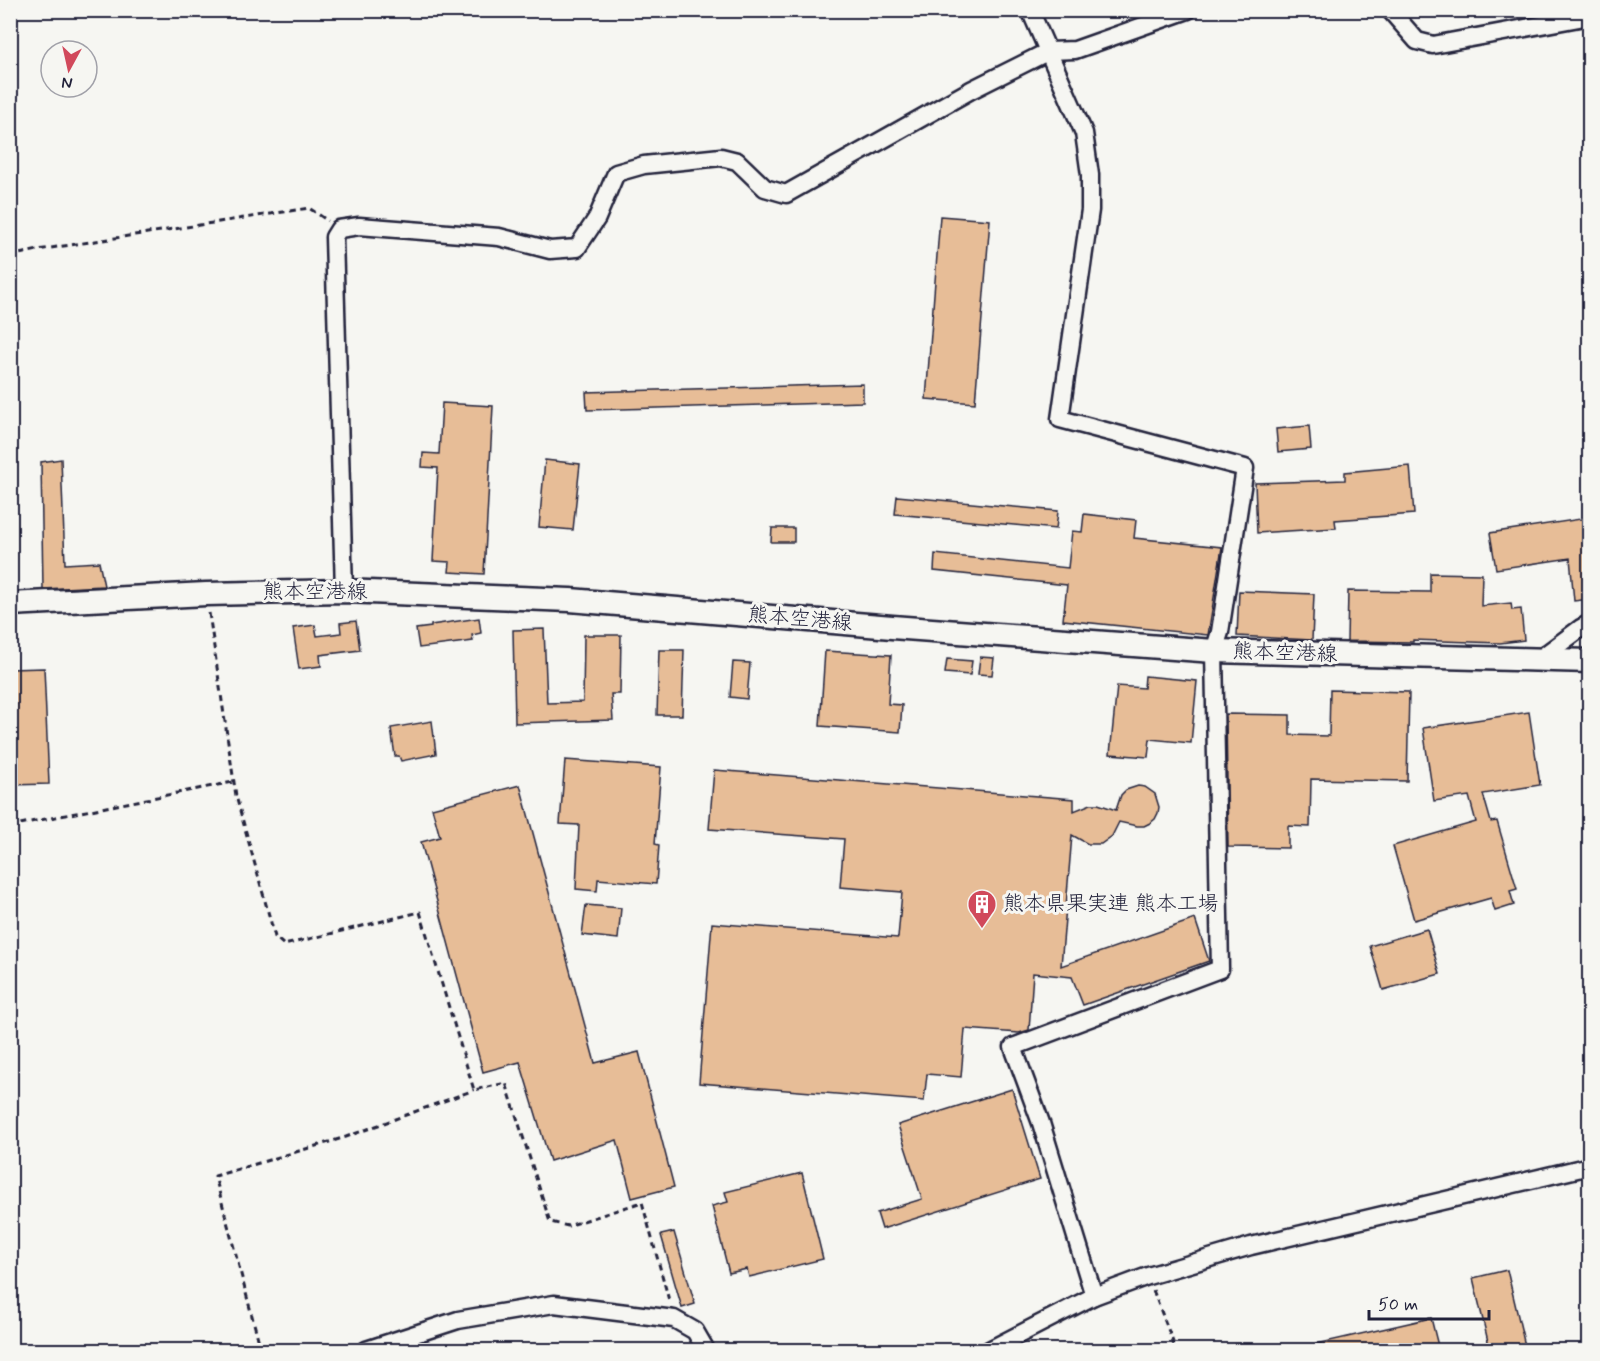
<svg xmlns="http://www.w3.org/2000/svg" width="1600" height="1361" font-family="Mynerve,'Klee One',sans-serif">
	<rect width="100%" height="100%" fill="#f6f6f2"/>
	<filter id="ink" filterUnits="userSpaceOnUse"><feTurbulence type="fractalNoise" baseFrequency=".0167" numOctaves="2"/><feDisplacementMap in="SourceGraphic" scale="12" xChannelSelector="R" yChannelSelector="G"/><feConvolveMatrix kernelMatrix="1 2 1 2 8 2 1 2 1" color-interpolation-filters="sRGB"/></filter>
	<g filter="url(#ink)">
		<g fill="#e7bd97" stroke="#22223b" stroke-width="1.5">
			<path d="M940 216 990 220 975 403 926 399Z"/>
			<path d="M863 384V402L587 410 586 392Z"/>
			<path d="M442 403 493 406 484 574 449 572 450 562 433 561 438 468 422 467 423 453 439 454Z"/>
			<path d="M1309 426 1311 449 1278 452 1276 429Z"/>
			<path d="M61 459 65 564 99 562 104 586 43 589 41 462Z"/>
			<path d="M545 460 580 464 573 530 539 527Z"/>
			<path d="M1410 466 1414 514 1335 520 1336 528 1257 533 1255 483 1345 480V472Z"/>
			<path d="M897 496 1058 511 1056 529 895 514Z"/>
			<path d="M1084 514 1136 520 1134 538 1222 547 1208 635 1063 620 1067 585 934 571 935 554 1068 568 1072 531 1082 532Z"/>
			<path d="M1587 518 1590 534V599L1574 601 1570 558 1496 569 1490 533Z"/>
			<path d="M772 528H794V542H771Z"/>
			<path d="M1430 573 1482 574 1481 606 1511 603 1512 610 1521 609 1524 640 1500 643 1413 640V642L1347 641 1348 591 1430 592Z"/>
			<path d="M1239 591 1314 594 1312 640 1237 636Z"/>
			<path d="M479 618 481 633 472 635 473 641 419 648 416 629 431 627V625Z"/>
			<path d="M356 621 360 650 320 655 321 666 299 669 293 628 315 625 317 636 341 633 340 623Z"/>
			<path d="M544 629 547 703 583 702 584 635H621L620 694H611L613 720 515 723 513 630Z"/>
			<path d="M659 650H684L682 715H657Z"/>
			<path d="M825 651 891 655 888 704 902 705 900 732 820 726Z"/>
			<path d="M980 657 994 658 992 675 978 674Z"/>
			<path d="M947 659 972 661 970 675 945 673Z"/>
			<path d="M733 662 750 663 747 699 730 697Z"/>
			<path d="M44 668 49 784 10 785V669Z"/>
			<path d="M1145 676 1197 681 1191 743 1150 739 1148 757 1110 754 1117 686 1144 688Z"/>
			<path d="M1330 690 1409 692 1407 781 1311 779 1310 827 1288 826V848L1228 847 1226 714 1290 715V735L1329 736Z"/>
			<path d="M1529 712 1540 785 1483 794 1491 822 1497 821 1517 889 1510 891 1514 905 1495 911 1491 898 1414 920 1393 846 1476 822 1469 796 1434 801 1423 728Z"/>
			<path d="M432 721 436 754 401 761 399 756H395L391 728Z"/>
			<path d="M565 760 661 767 655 844 659 845 656 884 598 879 597 891 576 889 579 825 560 824Z"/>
			<path d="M714 770 1074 799V811L1091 804H1098L1116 810 1121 795 1126 790 1138 786 1145 787 1155 794 1159 807 1158 813 1155 819 1150 823 1144 826H1137L1119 822 1112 836 1101 844H1088L1072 835 1061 966 1195 919 1209 961 1083 1005 1072 977 1033 973 1029 1030 1019 1033 965 1029 961 1077 927 1074 924 1101 699 1083 712 923 898 938 902 892 840 887 844 839 709 829Z"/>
			<path d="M520 785 595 1063 639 1052 674 1187 632 1198 617 1140 550 1161 520 1062 483 1072 421 842 440 837 432 808Z"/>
			<path d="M586 905 621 908 618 939 582 935Z"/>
			<path d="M1427 929 1440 974 1383 990 1370 946Z"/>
			<path d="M1012 1089 1040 1179 882 1229 877 1213 922 1199 898 1125Z"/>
			<path d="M802 1173 823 1259 749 1277 747 1269 729 1273 712 1206 728 1202 725 1192Z"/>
			<path d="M674 1232 695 1304 682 1308 661 1235Z"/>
			<path d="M1507 1270 1526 1350H1490L1473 1278Z"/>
			<path d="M1431 1318 1439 1350H1312V1345Z"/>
		</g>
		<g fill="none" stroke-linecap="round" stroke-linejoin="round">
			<g stroke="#22223b" stroke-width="21">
				<g id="minor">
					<path d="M1030 10 1084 133 1090 175V210L1060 419 1245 468 1220 632 1214 651 1220 969 1013 1047 1041 1123 1094 1296"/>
					<path d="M1390 10 1417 41 1433 45 1590 16"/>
					<path d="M344 591 334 237 339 229 359 226 499 237 550 250 577 248 597 218 616 173 644 165 721 157 737 161 765 188 786 194 971 90 1049 51 1075 50 1188 10"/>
					<path d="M1538 660 1581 628 1590 623"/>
					<path d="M366 1350 458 1320 554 1304 674 1319 695 1331 706 1350"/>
					<path d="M989 1350 1094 1296 1148 1276 1251 1246 1590 1166"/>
				</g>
			</g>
			<g stroke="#22223b" stroke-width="27">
				<path id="secondary" d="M10 604 206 594 344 591 570 600 892 627 1214 651 1590 661"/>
			</g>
			<g stroke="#22223b" stroke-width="3" stroke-dasharray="6 4.5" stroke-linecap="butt">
				<path d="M10 256 38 250 309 208 328 221"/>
				<path d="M209 613 236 796 275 937 284 945 420 912 474 1090 506 1083 550 1222 568 1226 642 1202 670 1304"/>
				<path d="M10 826 233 782"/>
				<path d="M1153 1290 1176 1350"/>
				<path d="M261 1350 215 1176 346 1137 474 1090"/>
			</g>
			<use href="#minor" stroke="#f6f6f2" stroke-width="16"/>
			<use href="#secondary" stroke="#f6f6f2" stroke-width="22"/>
		</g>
	</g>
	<defs>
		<g id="building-pin" transform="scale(1.5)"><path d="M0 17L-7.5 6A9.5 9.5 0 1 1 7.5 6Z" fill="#d1495b" stroke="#f6f6f2"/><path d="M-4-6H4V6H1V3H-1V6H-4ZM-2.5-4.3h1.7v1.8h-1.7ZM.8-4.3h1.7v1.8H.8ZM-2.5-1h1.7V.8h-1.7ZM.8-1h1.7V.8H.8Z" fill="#fff"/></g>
	</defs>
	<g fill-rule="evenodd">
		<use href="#building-pin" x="982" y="904"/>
	</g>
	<g text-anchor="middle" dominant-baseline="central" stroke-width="6" stroke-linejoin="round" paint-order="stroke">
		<g font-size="21" fill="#22223b" stroke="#f6f6f2">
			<text x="315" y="592">熊本空港線</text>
			<text transform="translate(800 619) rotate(5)">熊本空港線</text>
			<text transform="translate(1285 653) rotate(2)">熊本空港線</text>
		</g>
		<g font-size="21" fill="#22223b" stroke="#f6f6f2" text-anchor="start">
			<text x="1003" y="904">熊本県果実連 熊本工場</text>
		</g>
	</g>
	<rect width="1600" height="1361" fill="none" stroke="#f6f6f2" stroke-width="36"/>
	<rect x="18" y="18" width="1564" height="1325" fill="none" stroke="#22223b" stroke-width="2" filter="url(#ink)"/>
	<g transform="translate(69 69) rotate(188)"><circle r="28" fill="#f6f6f2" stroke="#a1a1a9" stroke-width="1.5"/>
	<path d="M0-4.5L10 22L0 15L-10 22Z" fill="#d1495b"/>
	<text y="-9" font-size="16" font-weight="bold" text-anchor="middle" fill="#22223b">N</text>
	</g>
	<path d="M1369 1310v9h120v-9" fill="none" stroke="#22223b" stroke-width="3"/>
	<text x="1378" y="1310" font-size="18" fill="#22223b" stroke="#f6f6f2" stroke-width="4.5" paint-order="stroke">50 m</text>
</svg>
